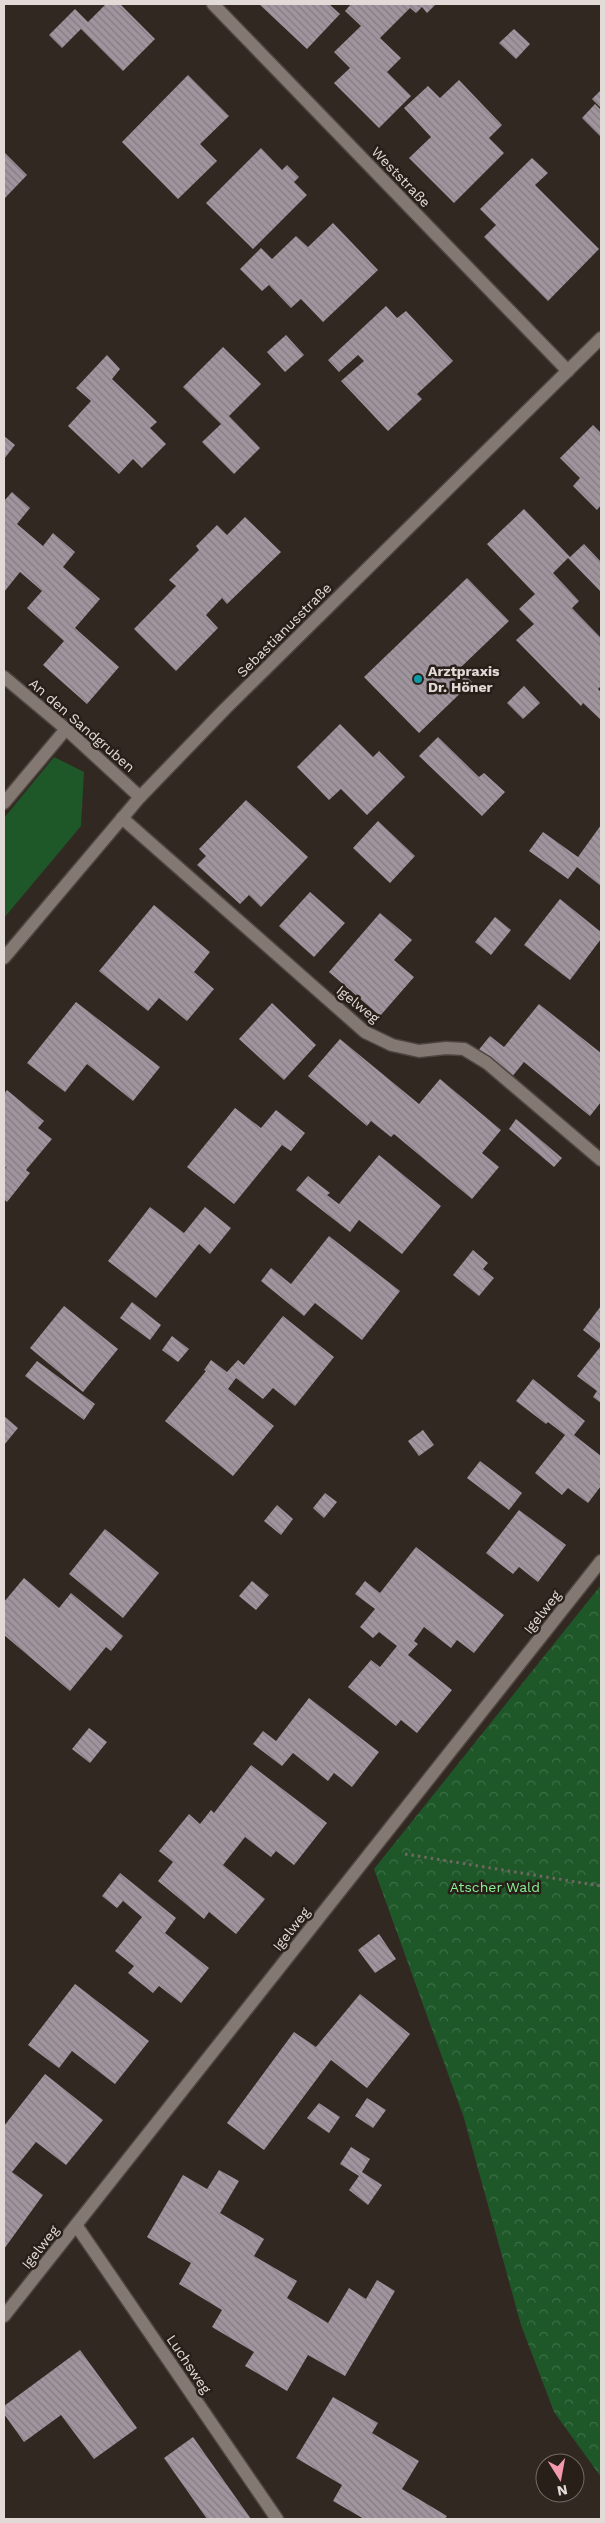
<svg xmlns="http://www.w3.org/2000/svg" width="605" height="2523" font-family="'Work Sans',sans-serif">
	<defs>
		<pattern id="forest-crowns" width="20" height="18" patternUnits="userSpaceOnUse" patternTransform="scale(1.25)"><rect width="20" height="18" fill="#1e5728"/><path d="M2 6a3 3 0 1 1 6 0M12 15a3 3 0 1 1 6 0" fill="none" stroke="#3e6f46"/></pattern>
		<pattern id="building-back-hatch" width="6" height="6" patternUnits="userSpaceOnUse" patternTransform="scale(1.25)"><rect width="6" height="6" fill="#a0959e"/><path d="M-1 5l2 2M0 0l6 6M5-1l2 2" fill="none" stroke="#847c82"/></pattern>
	</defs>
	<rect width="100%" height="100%" fill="#322822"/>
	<path fill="#1e5728" d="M54 757 84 772 81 826 4 918V818Z"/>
	<path fill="url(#forest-crowns)" d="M601 1585V2477L554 2412 521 2325 464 2118 374 1869Z"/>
	<g fill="url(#building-back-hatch)">
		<path d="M106 4H120L155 39 123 71 81 29 62 48 49 35 75 9 88 22Z"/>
		<path d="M259 4H329L340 14 307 49Z"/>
		<path d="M351 4H436L427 13 422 7 416 13 410 8 380 38 401 58 387 72 411 96 379 128 334 83 350 68 334 52 361 26 345 11Z"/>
		<path d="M514 29 530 44 516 59 499 43Z"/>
		<path d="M188 75 229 116 200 144 217 161 178 199 122 142Z"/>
		<path d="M459 80 502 125 489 138 504 153 454 203 409 158 431 137 404 108 428 86 440 98Z"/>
		<path d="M601 90V108L592 99Z"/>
		<path d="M595 104 601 110 600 136 582 118Z"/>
		<path d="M261 148 282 170 287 165 299 177 294 182 307 195 253 249 206 203Z"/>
		<path d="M4 152 27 175 4 199Z"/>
		<path d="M532 158 548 173 535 185 599 249 548 301 484 237 496 225 480 209Z"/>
		<path d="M333 223 378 270 323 322 301 299 291 308 269 285 262 291 240 269 261 248 272 259 296 236 308 247Z"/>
		<path d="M386 306 397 318 406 311 453 361 417 394 422 399 388 431 341 381 364 361 358 355 339 372 328 360Z"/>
		<path d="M286 335 304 355 285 372 267 352Z"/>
		<path d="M223 347 261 384 229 416 260 448 234 474 202 442 221 424 183 387Z"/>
		<path d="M107 355 120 369 112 379 157 422 150 428 166 444 142 468 133 459 119 474 68 426 91 401 76 388Z"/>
		<path d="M593 425 601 433V505L597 510 573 486 580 478 560 458Z"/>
		<path d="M4 436 15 445 4 459Z"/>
		<path d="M12 492 30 508 17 524 43 546 53 533 75 552 63 567 100 599 75 628 119 667 87 704 43 665 64 641 27 608 42 591 20 572 4 592V501Z"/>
		<path d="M524 509 570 557 584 544 601 562V592L568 558 553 573 579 601 572 608 601 638V686L598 689 601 692V720L583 703 581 706 516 640 534 624 519 609 535 594 487 544Z"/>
		<path d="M245 517 281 552 227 604 222 598 206 615 218 628 176 671 134 629 176 586 169 580 199 550 196 546 217 525 227 535Z"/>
		<path d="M467 578 509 621 459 669 472 682 419 733 364 677Z"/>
		<path d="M524 686 540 703 523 719 507 703Z"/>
		<path d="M340 724 373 757 379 751 405 777 367 815 341 789 329 800 297 767Z"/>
		<path d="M438 737 479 777 484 773 505 792 482 816 419 756Z"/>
		<path d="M246 800 308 857 261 907 249 895 240 904 197 865 206 856 199 849Z"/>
		<path d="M378 821 415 856 390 883 353 848Z"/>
		<path d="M601 825V886L577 867 568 879 529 851 543 832 578 857Z"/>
		<path d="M310 892 345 923 314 957 279 926Z"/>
		<path d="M560 899 601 932V939L570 980 524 945Z"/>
		<path d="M154 905 210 952 194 972 214 989 187 1021 159 998 148 1011 99 971Z"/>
		<path d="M380 913 412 940 394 960 414 977 380 1016 329 972Z"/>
		<path d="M495 917 511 930 491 955 475 942Z"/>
		<path d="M76 1002 160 1067 133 1101 87 1064 65 1092 27 1063Z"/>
		<path d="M272 1003 316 1045 284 1080 239 1039Z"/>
		<path d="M539 1004 601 1053V1102L590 1116 524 1062 511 1078 477 1052 490 1036 504 1047Z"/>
		<path d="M340 1039 419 1104 440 1079 501 1130 482 1153 499 1167 472 1199 394 1134 391 1137 371 1121 367 1126 308 1076Z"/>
		<path d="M7 1090 44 1121 38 1128 52 1139 26 1170 30 1173 7 1202 4 1199V1170L8 1165 4 1169V1094Z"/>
		<path d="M235 1108 261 1128 276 1110 305 1133 291 1151 282 1145 234 1204 187 1167Z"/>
		<path d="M516 1119 562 1158 554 1167 509 1129Z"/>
		<path d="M379 1155 441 1206 402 1254 359 1220 350 1232 296 1190 308 1176 330 1193 327 1195 339 1204Z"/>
		<path d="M150 1207 184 1233 205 1207 231 1228 210 1254 199 1244 156 1298 108 1261Z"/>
		<path d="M329 1236 400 1291 362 1340 315 1303 304 1316 261 1281 271 1268 291 1284Z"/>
		<path d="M473 1250 488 1263 483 1269 494 1278 479 1296 453 1275Z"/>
		<path d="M132 1302 161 1325 150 1340 120 1318Z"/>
		<path d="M64 1306 118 1349 83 1392 30 1348Z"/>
		<path d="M601 1306V1344L583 1330Z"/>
		<path d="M283 1316 334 1357 295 1406 273 1388 263 1399 236 1378 228 1389 274 1426 233 1476 165 1421 206 1371 204 1370 211 1360 227 1372 238 1360 244 1365Z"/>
		<path d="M172 1336 189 1349 178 1362 162 1350Z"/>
		<path d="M601 1346V1403L593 1397 597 1391 577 1376Z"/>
		<path d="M37 1361 95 1404 84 1420 25 1376Z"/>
		<path d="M533 1379 585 1421 574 1435 601 1456V1486L588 1503 568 1488 562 1495 535 1473 565 1435 548 1422 546 1424 516 1401Z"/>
		<path d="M4 1416 18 1428 4 1445Z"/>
		<path d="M423 1430 434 1445 419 1456 408 1441Z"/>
		<path d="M480 1461 522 1493 509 1510 467 1478Z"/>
		<path d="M325 1493 337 1502 324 1518 313 1508Z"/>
		<path d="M277 1505 293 1519 281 1535 264 1521Z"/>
		<path d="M519 1510 566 1545 538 1582 519 1567 513 1574 486 1553Z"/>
		<path d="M105 1529 159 1573 123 1618 69 1574Z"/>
		<path d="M416 1547 504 1615 474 1653 457 1640 451 1648 424 1627 414 1641 418 1644 408 1655 452 1690 417 1733 401 1720 396 1726 348 1687 371 1660 380 1667 397 1646 379 1632 373 1638 360 1627 375 1609 355 1594 365 1581 380 1593Z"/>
		<path d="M24 1578 59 1608 71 1593 123 1636 111 1651 106 1647 70 1691 4 1635V1602Z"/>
		<path d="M252 1581 269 1595 256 1610 239 1596Z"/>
		<path d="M309 1698 379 1752 352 1787 334 1773 328 1781 293 1753 282 1766 253 1744 263 1731 276 1741Z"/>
		<path d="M89 1728 107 1742 90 1763 72 1749Z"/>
		<path d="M251 1765 327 1823 294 1865 276 1851 271 1857 245 1837 223 1865 265 1899 236 1934 209 1912 204 1919 158 1881 173 1862 159 1851 189 1814 200 1824 211 1810 214 1813Z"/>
		<path d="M120 1873 176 1918 165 1933 209 1968 181 2003 159 1986 153 1993 128 1973 134 1966 115 1951 142 1917 123 1901 117 1908 102 1896Z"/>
		<path d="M379 1934 396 1959 375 1973 358 1950Z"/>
		<path d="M75 1984 149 2041 115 2084 72 2051 59 2068 28 2045Z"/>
		<path d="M360 1994 410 2034 367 2088 331 2060 264 2150 227 2123 294 2032 316 2047Z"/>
		<path d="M45 2074 103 2120 66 2165 36 2142 12 2172 43 2195 4 2249V2126Z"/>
		<path d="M367 2098 386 2110 373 2128 355 2116Z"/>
		<path d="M319 2103 340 2117 329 2133 307 2118Z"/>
		<path d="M351 2147 370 2159 362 2172 382 2185 368 2205 349 2190 359 2176 340 2164Z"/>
		<path d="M219 2170 239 2181 220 2213 264 2239 254 2256 297 2281 287 2298 328 2323 349 2288 366 2299 377 2280 395 2291 345 2376 308 2355 287 2391 245 2366 254 2352 212 2327 222 2310 179 2284 191 2263 147 2237 183 2175 207 2189Z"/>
		<path d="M80 2350 137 2428 94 2459 61 2415 24 2442 4 2414V2406Z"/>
		<path d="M333 2397 378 2423 372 2433 419 2461 402 2489 447 2516 445 2519H364L333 2501 342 2485 296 2458Z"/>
		<path d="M193 2437 251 2519H207L164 2458Z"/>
	</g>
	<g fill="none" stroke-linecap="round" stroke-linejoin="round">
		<g stroke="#4e4541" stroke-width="15">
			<g id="street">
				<path d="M213 4 568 371"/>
				<path d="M4 677 66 729 140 797"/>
				<path d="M4 803 66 729"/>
				<path d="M122 818 365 1032 392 1045 419 1051 446 1048 464 1049 487 1063 601 1160"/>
				<path d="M76 2225 277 2519"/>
				<path d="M4 2316 601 1561"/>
			</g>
		</g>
		<g stroke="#4e4541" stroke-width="15">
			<path id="secondary" d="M4 958 140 797 225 709 601 338"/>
		</g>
		<path stroke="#706762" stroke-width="3" stroke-dasharray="2.5 4" stroke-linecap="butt" d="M405 1854 601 1886"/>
		<use href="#street" stroke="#847972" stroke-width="12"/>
		<use href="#secondary" stroke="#847972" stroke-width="12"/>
	</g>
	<circle fill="#0f9aa8" stroke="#281f19" stroke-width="2" cx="418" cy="679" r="5"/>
	<g text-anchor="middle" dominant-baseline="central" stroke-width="5" stroke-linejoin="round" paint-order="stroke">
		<g font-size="14" fill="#e1dad6" stroke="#281f19">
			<text transform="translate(401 177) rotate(46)">Weststraße</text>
			<text transform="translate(284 630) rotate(-45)">Sebastianusstraße</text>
			<text transform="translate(82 725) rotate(41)">An den Sandgruben</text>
			<text transform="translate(358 1004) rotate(39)">Igelweg</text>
			<text transform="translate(542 1612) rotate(-52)">Igelweg</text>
			<text transform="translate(291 1929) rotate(-52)">Igelweg</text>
			<text transform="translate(40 2247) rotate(-52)">Igelweg</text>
			<text transform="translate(189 2364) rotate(56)">Luchsweg</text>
		</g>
		<g font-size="14" font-weight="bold" fill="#e1dad6" stroke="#281f19" text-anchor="start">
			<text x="428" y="671">Arztpraxis<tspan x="428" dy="16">Dr. Höner</tspan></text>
		</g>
		<g font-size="14" fill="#88f095" stroke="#281f19">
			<text x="495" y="1887">Atscher Wald</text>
		</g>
	</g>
	<rect width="605" height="2523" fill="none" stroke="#e1dad6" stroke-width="10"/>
	<g transform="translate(560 2478) rotate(169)"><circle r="24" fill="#281f19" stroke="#726a65"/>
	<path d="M0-4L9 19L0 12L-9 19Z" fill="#f29aac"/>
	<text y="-8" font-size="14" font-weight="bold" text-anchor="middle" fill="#e1dad6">N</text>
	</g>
</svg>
